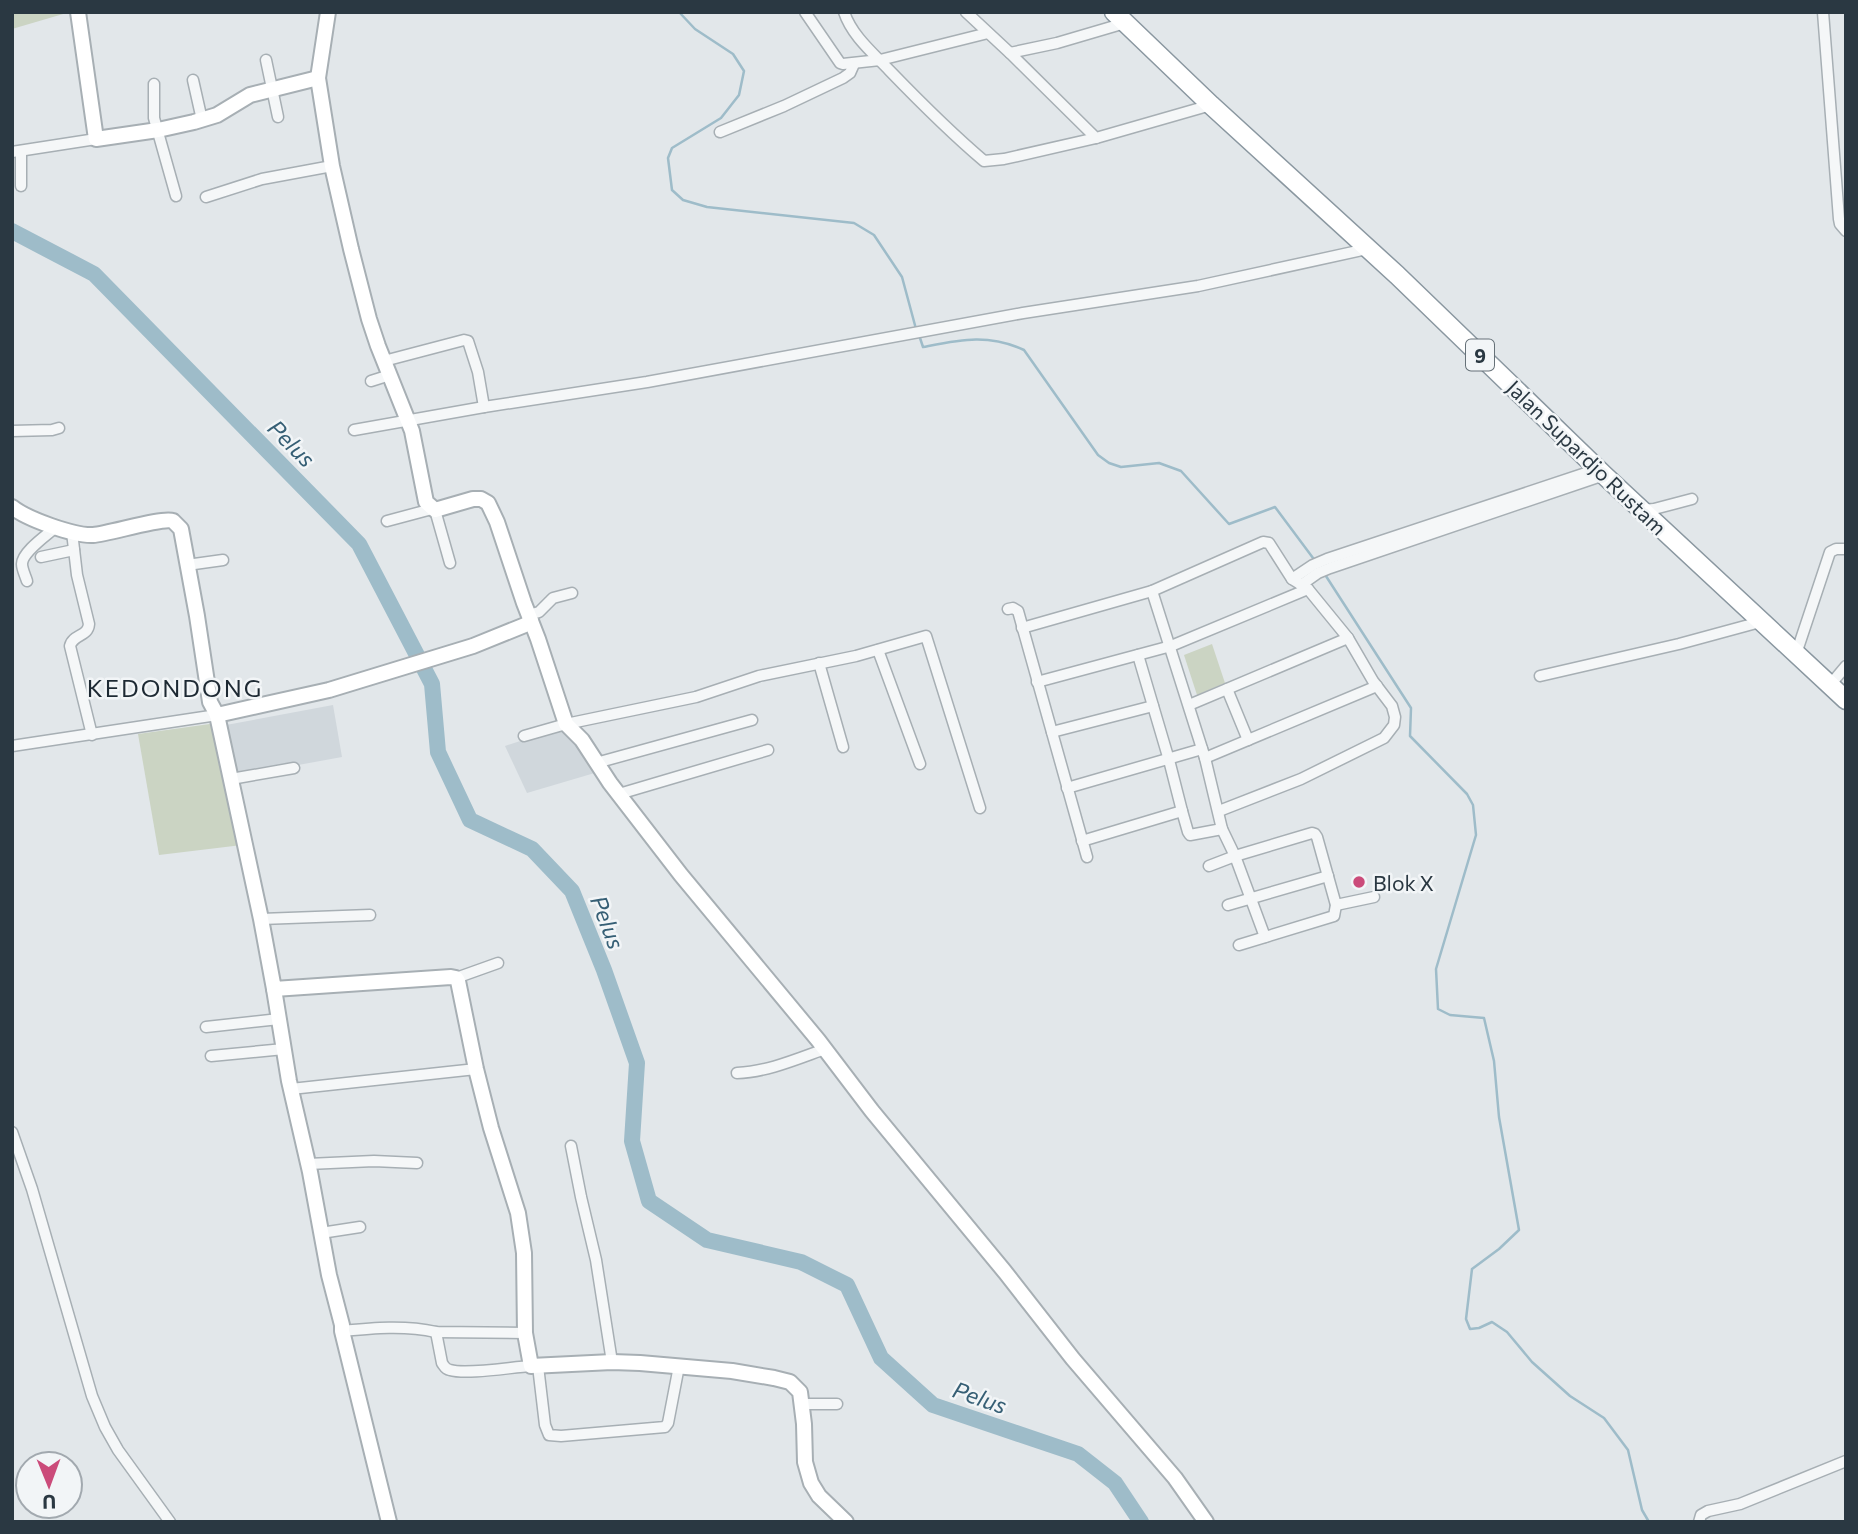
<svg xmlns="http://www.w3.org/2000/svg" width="1858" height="1534" font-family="Commissioner,sans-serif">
	<rect width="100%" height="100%" fill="#e2e7ea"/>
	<g fill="#d0d7dc">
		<path d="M333 705 342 757 238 776 226 725Z"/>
		<path d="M566 726 598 772 527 793 505 746Z"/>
	</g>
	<g fill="#cbd4c3">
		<path d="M12 12H70L12 29Z"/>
		<path d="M1212 644 1225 683 1197 695 1184 655Z"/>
		<path d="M217 723 242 845 159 855 138 734Z"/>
	</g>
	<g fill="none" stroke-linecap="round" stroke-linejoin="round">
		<g stroke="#9ebcc9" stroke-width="2.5">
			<path d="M679 12 695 29 733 54 744 71 739 95 721 118 672 148 668 158 672 190 683 200 707 207 854 223 874 235 902 277 916 329"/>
			<path d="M919 335 923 347C959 340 988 333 1024 350L1098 455 1109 463 1121 467 1159 463 1181 471 1229 524 1275 507 1316 562"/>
			<path d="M1324 573 1411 708 1410 736 1467 794 1473 805 1476 835 1436 969 1438 1009 1450 1015 1484 1018 1494 1061 1499 1117 1519 1230 1499 1249 1472 1269 1466 1319 1470 1329 1479 1328 1492 1322 1507 1332 1532 1362 1570 1396 1604 1418 1628 1450 1642 1510 1649 1522"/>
		</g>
		<path stroke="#9ebcc9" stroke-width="16" d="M12 231 94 274 359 544 432 684 438 752 470 820 532 849 572 891 604 970 637 1063 632 1141 649 1201 707 1240 801 1262 847 1285 881 1358 933 1405 1078 1454 1115 1483 1141 1522"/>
		<g stroke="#a7afb4" stroke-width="13">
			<g id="street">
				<path d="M805 12 840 63 843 64 880 60 988 33"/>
				<path d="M844 12C852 36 873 53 890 71 920 102 951 133 984 161L1004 159 1096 138"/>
				<path d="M966 12 1010 53 1057 43 1125 23"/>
				<path d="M1823 12 1839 219 1840 224 1846 231"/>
				<path d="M1010 53 1096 138 1211 105"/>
				<path d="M266 60 278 117"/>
				<path d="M193 80 202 120"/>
				<path d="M154 84V118L176 196"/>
				<path d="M720 132 784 106 843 78 850 73 854 64"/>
				<path d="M12 152 96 139"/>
				<path d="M21 186V151"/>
				<path d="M206 197 262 179 332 166"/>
				<path d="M384 361 464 340 468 341 478 372 484 407"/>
				<path d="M371 381 390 375"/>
				<path d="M354 430 484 407 647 382 1023 313 1198 286 1367 249"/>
				<path d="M12 431 52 430 59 428"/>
				<path d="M435 510 450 563"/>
				<path d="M1642 510 1654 509 1692 499"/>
				<path d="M387 521 432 509"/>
				<path d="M72 532 77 575 89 624C88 637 73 634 70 646L92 735"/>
				<path d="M41 557 74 550"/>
				<path d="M187 565 223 560"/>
				<path d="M1292 579 1313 565 1327 559 1598 469"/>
				<path d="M27 581C25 575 22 569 22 564 22 552 47 535 56 527"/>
				<path d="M1301 585 1318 573 1330 568 1604 475"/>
				<path d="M1008 609 1013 608 1018 611 1087 857"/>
				<path d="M529 615 539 612 553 598 572 593"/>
				<path d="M1022 628 1152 591 1263 542 1269 543 1292 579 1308 589 1348 638 1373 681 1392 706 1395 717 1394 725 1384 738 1301 779 1219 811"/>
				<path d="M878 650 920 764"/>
				<path d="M1796 654 1830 552 1836 549H1846"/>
				<path d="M1138 655 1169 760 1182 811"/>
				<path d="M819 663 843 747"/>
				<path d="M1540 676 1679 644 1760 622"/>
				<path d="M1037 682 1171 646 1308 589"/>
				<path d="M1830 685 1846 666"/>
				<path d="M1227 689 1248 740"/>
				<path d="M1189 705 1348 638"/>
				<path d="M1052 732 1153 706"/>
				<path d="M524 736 566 724 696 697 759 676 856 656 926 636 980 808"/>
				<path d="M12 746 217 715"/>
				<path d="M1205 758 1377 686"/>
				<path d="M596 763 752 720"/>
				<path d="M231 779 294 768"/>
				<path d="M1067 788 1202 749"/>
				<path d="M619 794 768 750"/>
				<path d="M1222 829 1235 856 1265 937"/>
				<path d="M1082 841 1182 811 1188 832 1190 835 1222 829 1205 758 1152 591"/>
				<path d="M1209 866 1235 856 1312 833 1315 834 1317 837 1336 905 1334 916 1239 945"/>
				<path d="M1228 905 1328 876"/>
				<path d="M1336 905 1374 897"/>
				<path d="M261 919 370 915"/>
				<path d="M456 978 498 963"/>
				<path d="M206 1027 279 1019"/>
				<path d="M211 1056 284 1049"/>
				<path d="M737 1073C767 1072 797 1059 825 1049"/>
				<path d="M291 1089 476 1069"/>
				<path d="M12 1132 32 1189 92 1396 105 1427 118 1450 170 1522"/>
				<path d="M571 1146 581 1197 596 1260 612 1362"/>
				<path d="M308 1164 374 1161 417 1163"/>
				<path d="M321 1233 360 1227"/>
				<path d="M342 1331C373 1328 405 1325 436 1332L525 1333"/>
				<path d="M436 1332 442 1363C445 1367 445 1369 450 1370 467 1375 512 1367 531 1366"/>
				<path d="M538 1366 545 1425 549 1435 561 1436 665 1427 668 1423 679 1366"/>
				<path d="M801 1404H837"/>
				<path d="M1699 1522 1701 1515 1708 1511 1740 1504 1846 1461"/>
			</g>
		</g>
		<g stroke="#a7afb4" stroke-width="18">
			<g id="secondary">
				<path d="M78 12 96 139 158 130 194 122 217 115 250 95 318 78"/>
				<path d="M328 12 318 78 332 166 351 249 369 319 378 346 412 431 426 502 435 510 473 499H481L488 503 497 522 524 603 538 639 566 724 582 740 610 783 681 875 818 1040 872 1111 1005 1272 1073 1359 1175 1478 1206 1522"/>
				<path d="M12 507C27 519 74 536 93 535 109 534 162 517 173 521 174 522 180 528 181 529L197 616 210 702 217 715 329 690 473 646 525 625 531 621"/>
				<path d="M217 715 261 919 274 989 451 977 456 978 458 981 476 1069 491 1128 518 1213 524 1253 525 1333 531 1366 612 1362 640 1363 732 1371 774 1378 790 1382 800 1392 804 1424 805 1462 811 1483 819 1496 846 1522"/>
				<path d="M274 989 289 1081 310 1172 329 1275 342 1325V1331L389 1522"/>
			</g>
		</g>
		<g stroke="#8a97a0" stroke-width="21">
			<path id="highway" d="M1114 12 1211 105 1397 275 1604 475 1846 700"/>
		</g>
		<use href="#street" stroke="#f5f7f8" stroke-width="10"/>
		<use href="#secondary" stroke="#fff" stroke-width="14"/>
		<use href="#highway" stroke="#fff" stroke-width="18"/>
	</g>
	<circle fill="#cb4b7a" stroke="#f2f5f7" stroke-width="2.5" cx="1359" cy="882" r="7"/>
	<g text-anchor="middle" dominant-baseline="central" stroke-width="5" stroke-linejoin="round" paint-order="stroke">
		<rect fill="#f2f5f7" stroke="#667178" stroke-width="2" x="1466" y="339.5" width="28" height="31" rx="5"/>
		<g font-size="19" font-weight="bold" fill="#2a3842">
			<text x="1480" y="355">9</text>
		</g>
		<g font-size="21" fill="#2a3842" stroke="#f2f5f7">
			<text transform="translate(1587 457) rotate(44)">Jalan Supardjo Rustam</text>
		</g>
		<g font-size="21" fill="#2a3842" stroke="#f2f5f7" text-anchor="start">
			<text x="1373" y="882">Blok X</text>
		</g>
		<g font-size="23" font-style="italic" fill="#365f75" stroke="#f2f5f7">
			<text transform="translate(292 443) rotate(45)">Pelus</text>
			<text transform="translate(608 922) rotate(69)">Pelus</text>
			<text transform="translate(980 1397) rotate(19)">Pelus</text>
		</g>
		<g font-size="24" letter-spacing="2" fill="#1d2933" stroke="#f2f5f7">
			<text x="175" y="687">KEDONDONG</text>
		</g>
	</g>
	<rect width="1858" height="1534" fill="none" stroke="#2a3842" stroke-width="28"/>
	<g transform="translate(49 1485) rotate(179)"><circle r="33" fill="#f2f5f7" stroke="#a2a9af" stroke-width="2"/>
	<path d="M0-5L12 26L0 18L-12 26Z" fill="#cb4b7a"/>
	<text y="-10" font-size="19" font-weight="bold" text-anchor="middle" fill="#2a3842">U</text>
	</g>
</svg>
